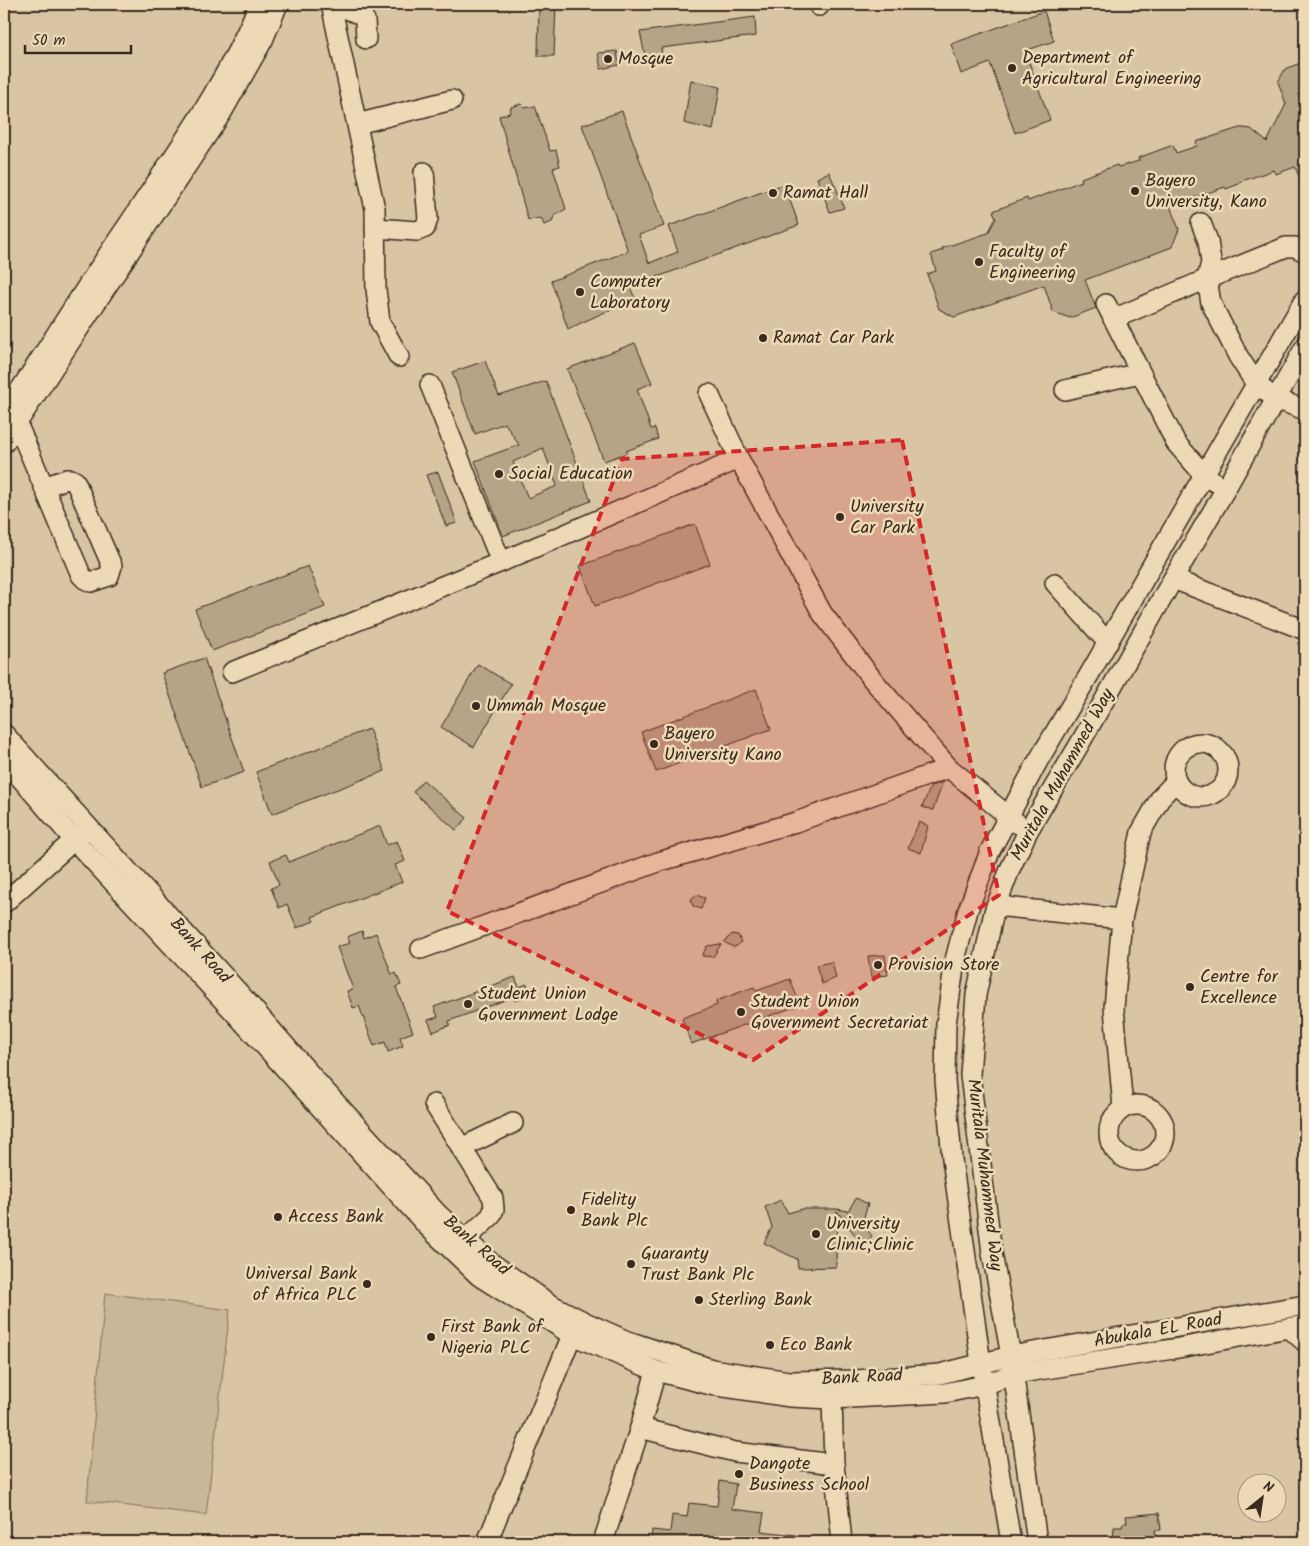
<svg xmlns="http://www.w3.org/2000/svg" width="1309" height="1546" font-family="Kalam,sans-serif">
	<rect width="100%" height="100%" fill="#e7d2b1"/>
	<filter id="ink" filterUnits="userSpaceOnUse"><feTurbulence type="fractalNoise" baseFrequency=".02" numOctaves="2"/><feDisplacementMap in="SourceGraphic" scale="10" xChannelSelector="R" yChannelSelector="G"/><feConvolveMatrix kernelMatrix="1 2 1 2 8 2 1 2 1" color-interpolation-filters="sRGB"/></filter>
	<g filter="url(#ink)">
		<path fill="#d9c4a4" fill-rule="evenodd" d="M4 4H1305V1542H4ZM1246 1484H1276V1514H1246Z"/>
		<path fill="#cab698" stroke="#82705b" d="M105 1293 230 1310 206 1515 87 1501Z"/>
		<g fill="#b7a387" stroke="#3b2a1e" fill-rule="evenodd">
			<path d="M539 4H556L554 56H538Z"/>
			<path d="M1044 11 1054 41 1025 51 1050 120 1015 133 990 63 961 74 951 44Z"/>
			<path d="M755 17 756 36 661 48 662 56 647 57 644 51 640 32Z"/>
			<path d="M617 51 619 65 601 69 598 53Z"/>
			<path d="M1298 64 1305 66V190L1295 167 1276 174 1274 170 1239 182V184L1226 189 1225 187 1170 206 1179 229 1172 247 1085 280 1096 308 1070 318 1053 312 1044 285 954 317 939 309 927 274 936 271 931 254 943 250 942 248 988 233 996 218 993 211 1027 198 1028 201 1082 181 1081 178 1117 165 1118 167 1139 161 1138 158 1173 145 1176 153 1197 146 1196 142 1239 128H1244L1251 129 1267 142 1286 104 1278 82 1285 69Z"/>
			<path d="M691 80 720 87 713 130 684 123Z"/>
			<path d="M521 104 525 108 535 106 550 151 556 150 560 166 553 168 566 209 554 216 552 222 544 225 541 218 528 220 499 116 510 113 511 107Z"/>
			<path d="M622 111 664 226 639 235 649 263 678 252 669 226 784 184 799 225 630 287 636 301 605 312 568 329 551 281 628 251 582 125Z"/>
			<path d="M829 172 840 197 844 208 830 212 817 178Z"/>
			<path d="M635 343 652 383 637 389 651 429 655 428 658 439 626 451 627 453 604 461 567 369Z"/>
			<path d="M485 361 499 396 546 381 591 501 503 536 475 461 519 445 505 423 475 434 452 372ZM543 448 557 486 528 498 513 462Z"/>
			<path d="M438 472 457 523 446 526 426 475Z"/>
			<path d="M695 524 710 564 595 606 580 566Z"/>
			<path d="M308 566 325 607 212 651 195 609Z"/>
			<path d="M204 658 244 772 202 787 162 673Z"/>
			<path d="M478 664 511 684 474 747 441 727Z"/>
			<path d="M756 689 771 729 656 772 641 732Z"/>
			<path d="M369 729 385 771 272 814 256 772Z"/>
			<path d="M423 780 467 818 456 830 413 792Z"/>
			<path d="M943 782 933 810 922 807 931 786Z"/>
			<path d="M919 822 928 826 921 853 908 848Z"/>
			<path d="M380 826 387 845 397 841 405 861 395 865 402 882 312 917 314 921 297 928 287 904 279 908 271 888 279 885 270 861 286 855 289 862Z"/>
			<path d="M696 895 705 898 701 909 693 906 691 899Z"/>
			<path d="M362 931 364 938 376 933 392 975 396 973 401 985 396 987 413 1032 400 1037 403 1046 388 1052 385 1042 374 1046 359 1006 353 1008 347 991 353 989 337 947 350 943 347 937Z"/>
			<path d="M732 934 738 935 741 942 737 946 733 947 724 942Z"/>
			<path d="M721 944 713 957 702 956 707 946Z"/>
			<path d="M885 955 888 975 871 977 868 956Z"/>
			<path d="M832 962 836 978 822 984 816 965Z"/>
			<path d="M515 977 519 987 527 984 532 995 515 1001 513 997 449 1021 450 1025 433 1032 428 1020 438 1017 434 1007Z"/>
			<path d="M790 979 800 1005 691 1044 682 1018 717 1005 716 1001 754 987 756 991Z"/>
			<path d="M856 1198 868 1204 862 1223 872 1236 863 1246 837 1211 836 1267 798 1268 797 1259 764 1243 772 1227 765 1207 781 1200 788 1213 802 1209H837L848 1211Z"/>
			<path d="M720 1481 736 1484 732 1509 764 1513 761 1531 796 1535 795 1542H731L700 1538V1542H651L652 1530 670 1532 672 1515 687 1517 689 1503 717 1506Z"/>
			<path d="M1159 1513 1161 1530H1155L1157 1542H1113L1114 1527H1122L1123 1523H1127L1126 1516Z"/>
		</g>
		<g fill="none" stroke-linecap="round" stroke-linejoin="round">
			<g stroke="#3b2a1e" stroke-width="22">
				<g id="minor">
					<path d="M331 4 375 209 376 289 380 322 399 357"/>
					<path d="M335 4 361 15 365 20 366 39"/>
					<path d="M819 4V6"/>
					<path d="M357 124 452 100"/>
					<path d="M1201 223 1208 241 1211 262 1207 279 1211 303 1238 356 1256 384 1276 399 1305 410"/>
					<path d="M375 228 417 231 425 228 428 219 424 172"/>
					<path d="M1106 304 1176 443 1204 475 1213 481"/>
					<path d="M1113 319 1207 279 1286 247H1295L1305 252"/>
					<path d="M430 385 501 562"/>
					<path d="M1065 390 1140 373"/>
					<path d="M709 394 739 459 822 613 873 680 949 768 1018 824"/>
					<path d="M4 414C45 353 84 289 126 228 174 155 226 85 259 4"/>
					<path d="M17 423 81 575 85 579 91 582 109 576 112 566 75 481 71 479H67L44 487"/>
					<path d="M4 443 97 301 221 114 263 40 278 4"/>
					<path d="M1173 579 1305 630"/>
					<path d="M1055 583 1108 643"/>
					<path d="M232 672 501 562 739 459"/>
					<path d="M4 734 248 1003 325 1091 437 1213 490 1262 550 1304 587 1323 625 1340 712 1369 789 1381 856 1380 940 1374 1011 1356 1305 1305"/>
					<circle cx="1201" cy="770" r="27"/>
					<path d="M4 759 74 840 233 1011 427 1226 479 1276 572 1335 656 1371 711 1385 790 1397 832 1399 945 1393 984 1385 1014 1374 1173 1349 1305 1325"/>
					<path d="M4 903 83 832"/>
					<path d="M996 906 1122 919"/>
					<path d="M421 949 658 862 796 822 949 768"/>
					<path d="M434 1104 493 1198 494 1209 491 1216 466 1239"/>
					<circle cx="1137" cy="1133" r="28"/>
					<path d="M1123 1108 1114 1008 1122 919 1141 832 1161 797 1176 781"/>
					<path d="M461 1148 513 1123"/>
					<path d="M1289 1328 1305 1342"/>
					<path d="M832 1399 834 1464 842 1542"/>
					<path d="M640 1428 735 1452 834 1464"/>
					<path d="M487 1542 572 1335"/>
					<path d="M603 1542 640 1428 656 1371"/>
					<path d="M1011 1542 981 1363 952 1159 945 1080 946 1024 955 960 968 910 990 851 1038 761 1089 675 1305 299"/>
					<path d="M1037 1542 1011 1356 992 1253 970 1075 976 995 994 912 1010 869 1028 831 1079 745 1173 579 1225 490 1305 347"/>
				</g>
			</g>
			<use href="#minor" stroke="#eed9b7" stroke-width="19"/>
		</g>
	</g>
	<path fill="#d62828" fill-opacity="0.2" stroke="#d62828" stroke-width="4" stroke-dasharray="10 6" stroke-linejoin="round" d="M902 440 999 895 753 1060 447 911 622 459Z"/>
	<g fill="#3b2a1e" stroke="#eed9b7" stroke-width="2">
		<circle cx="608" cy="59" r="5"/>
		<circle cx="1012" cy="68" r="5"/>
		<circle cx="1135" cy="191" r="5"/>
		<circle cx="773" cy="193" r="5"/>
		<circle cx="979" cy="262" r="5"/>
		<circle cx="580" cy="292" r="5"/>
		<circle cx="763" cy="338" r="5"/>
		<circle cx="499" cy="474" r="5"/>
		<circle cx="840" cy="517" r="5"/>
		<circle cx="476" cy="706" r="5"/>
		<circle cx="654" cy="744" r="5"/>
		<circle cx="878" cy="965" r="5"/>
		<circle cx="1190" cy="987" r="5"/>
		<circle cx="468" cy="1004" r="5"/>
		<circle cx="741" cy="1012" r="5"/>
		<circle cx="571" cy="1210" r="5"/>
		<circle cx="278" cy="1217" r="5"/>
		<circle cx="816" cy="1234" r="5"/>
		<circle cx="631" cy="1264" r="5"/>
		<circle cx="367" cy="1284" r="5"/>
		<circle cx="699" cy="1300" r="5"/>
		<circle cx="431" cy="1337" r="5"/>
		<circle cx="770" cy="1345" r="5"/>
		<circle cx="739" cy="1474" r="5"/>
	</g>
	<g text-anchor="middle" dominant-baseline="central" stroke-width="5" stroke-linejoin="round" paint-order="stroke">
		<g font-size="18" fill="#3b2a1e" stroke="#eed9b7" text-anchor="start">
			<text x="1022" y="58">Department of<tspan x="1022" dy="21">Agricultural Engineering</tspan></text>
			<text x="618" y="59">Mosque</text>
			<text x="1145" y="181">Bayero<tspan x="1145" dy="21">University, Kano</tspan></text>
			<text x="783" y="193">Ramat Hall</text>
			<text x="989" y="252">Faculty of<tspan x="989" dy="21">Engineering</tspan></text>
			<text x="590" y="282">Computer<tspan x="590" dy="21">Laboratory</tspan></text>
			<text x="773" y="338">Ramat Car Park</text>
			<text x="509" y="474">Social Education</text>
			<text x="850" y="507">University<tspan x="850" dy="21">Car Park</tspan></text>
			<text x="486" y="706">Ummah Mosque</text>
			<text x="664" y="734">Bayero<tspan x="664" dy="21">University Kano</tspan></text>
			<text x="888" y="965">Provision Store</text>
			<text x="1200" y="977">Centre for<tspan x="1200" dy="21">Excellence</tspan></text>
			<text x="478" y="994">Student Union<tspan x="478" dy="21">Government Lodge</tspan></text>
			<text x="751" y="1002">Student Union<tspan x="751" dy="21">Government Secretariat</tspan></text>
			<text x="581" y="1200">Fidelity<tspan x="581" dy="21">Bank Plc</tspan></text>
			<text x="288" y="1217">Access Bank</text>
			<text x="826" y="1224">University<tspan x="826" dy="21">Clinic;Clinic</tspan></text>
			<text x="641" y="1254">Guaranty<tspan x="641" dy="21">Trust Bank Plc</tspan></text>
			<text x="357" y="1274" text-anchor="end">Universal Bank<tspan x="357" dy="21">of Africa PLC</tspan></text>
			<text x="709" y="1300">Sterling Bank</text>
			<text x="441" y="1327">First Bank of<tspan x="441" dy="21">Nigeria PLC</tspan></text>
			<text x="780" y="1345">Eco Bank</text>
			<text x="749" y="1464">Dangote<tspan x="749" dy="21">Business School</tspan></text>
		</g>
		<g font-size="18" fill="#3b2a1e" stroke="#eed9b7">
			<text transform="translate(1063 775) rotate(-61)">Muritala Muhammed Way</text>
			<text transform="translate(200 951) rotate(48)">Bank Road</text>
			<text transform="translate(984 1175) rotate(83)">Muritala Muhammed Way</text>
			<text transform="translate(476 1246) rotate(41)">Bank Road</text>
			<text transform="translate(1158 1331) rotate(-10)">Abukala EL Road</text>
			<text transform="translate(862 1378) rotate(-3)">Bank Road</text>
		</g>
	</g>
	<rect width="1309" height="1546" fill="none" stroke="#eed9b7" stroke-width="20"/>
	<rect x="10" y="10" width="1289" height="1526" fill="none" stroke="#3b2a1e" stroke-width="2" filter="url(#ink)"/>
	<g transform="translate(1262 1498) rotate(30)"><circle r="24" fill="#eed9b7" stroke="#a6937a"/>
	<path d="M0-4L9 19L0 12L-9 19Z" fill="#3b2a1e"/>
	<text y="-8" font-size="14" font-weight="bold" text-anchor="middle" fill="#3b2a1e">N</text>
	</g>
	<path d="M25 45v8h106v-8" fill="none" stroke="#3b2a1e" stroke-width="2.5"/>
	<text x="32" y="45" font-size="15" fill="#3b2a1e" stroke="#eed9b7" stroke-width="4" paint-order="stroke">50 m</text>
</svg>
